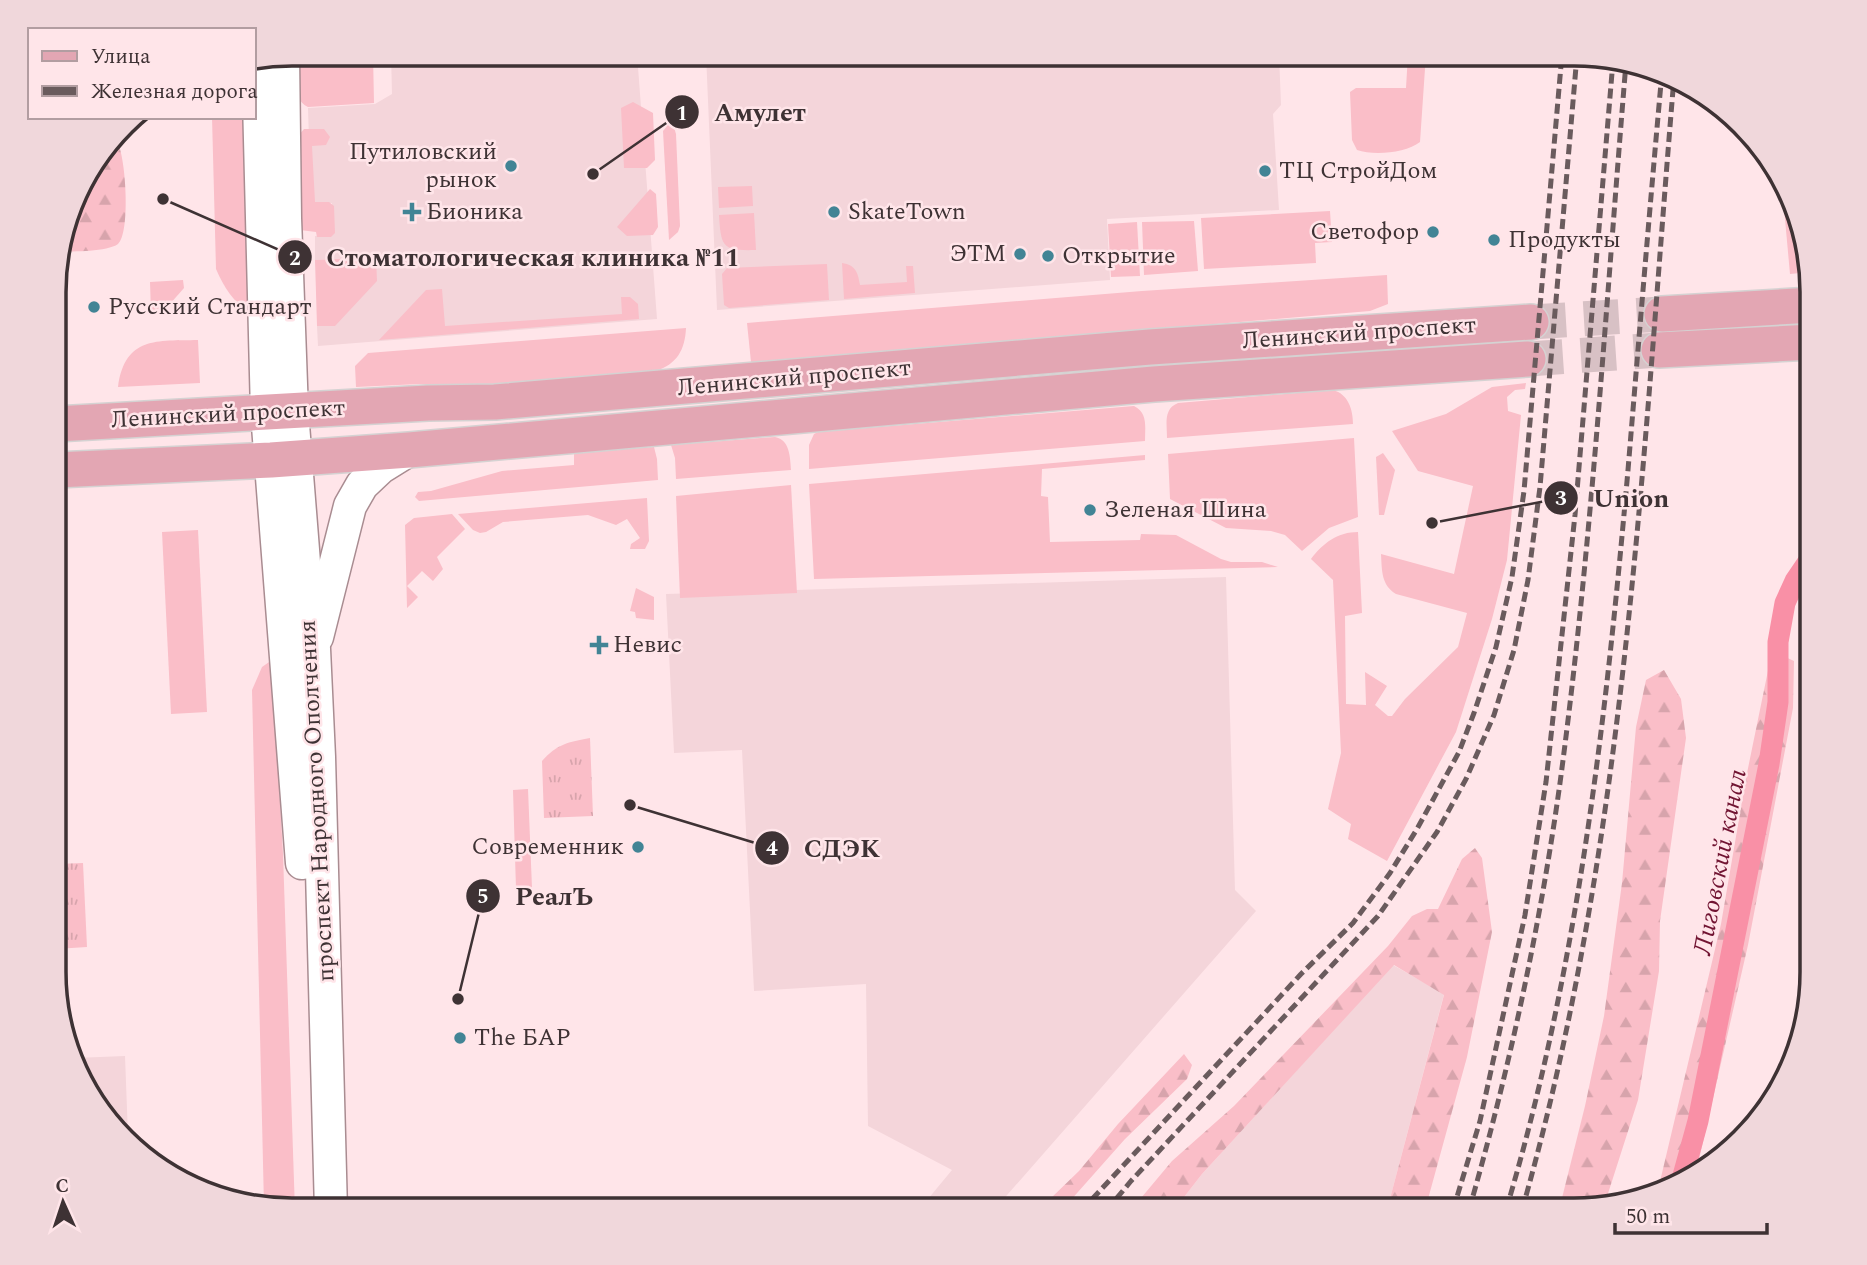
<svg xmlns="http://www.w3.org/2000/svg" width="1867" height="1265" font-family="Spectral,serif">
	<defs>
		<pattern id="forest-firs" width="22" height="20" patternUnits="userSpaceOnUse" patternTransform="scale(1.75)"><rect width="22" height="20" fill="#fabec8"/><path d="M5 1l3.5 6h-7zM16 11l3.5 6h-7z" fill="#d7a4ac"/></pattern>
		<pattern id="park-tufts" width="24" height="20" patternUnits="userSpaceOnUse" patternTransform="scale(1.75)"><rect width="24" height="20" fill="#fabec8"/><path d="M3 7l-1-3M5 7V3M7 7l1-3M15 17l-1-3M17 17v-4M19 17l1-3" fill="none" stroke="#d7a4ac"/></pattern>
	</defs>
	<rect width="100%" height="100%" fill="#ffe5e9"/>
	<g fill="#f4d5da">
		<path d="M391 54H637L657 319 318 346 317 326 335 325 375 257 315 260V236L333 234 332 203 311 204 308 108 375 104 392 94Z"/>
		<path d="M706 54H1279L1281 105 1273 114 1279 210 1107 219 1110 280 717 310Z"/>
		<path d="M1226 577 1235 890 1256 911 994 1210 918 1211 952 1170 868 1126 866 984 754 991 742 750 674 753 666 594Z"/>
		<path d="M1393 965 1444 994 1387 1210H1174L1202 1174Z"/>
		<path d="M125 1056 128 1136 86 1092 75 1058Z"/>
	</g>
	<g fill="#fabec8">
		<path d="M299 54H373L374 103 308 107C290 99 298 71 299 54Z"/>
		<path d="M1408 54H1426L1420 142C1406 153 1374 156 1357 150L1352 140 1350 92 1356 88H1406Z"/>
		<path d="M633 102 653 113 655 160 647 168H624L621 108Z"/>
		<path d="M212 117H246L252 313C233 303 224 287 216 269Z"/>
		<path d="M673 124 676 134 680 226 678 232 669 240 663 131 668 125Z"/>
		<path d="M304 129H324L330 137 326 145 312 146 315 202H329L334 206 335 233 331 237H317L316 232 300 230 298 136Z"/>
		<path d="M1781 175 1811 272 1790 274Z"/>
		<path d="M752 186 753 206 719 208 718 187Z"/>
		<path d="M650 189 656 194 658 227 653 235 627 236 617 227Z"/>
		<path d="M1330 211 1332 242 1315 243 1316 263 1204 269 1201 218Z"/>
		<path d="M754 213 756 250C722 251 721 247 719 215Z"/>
		<path d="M1194 221 1198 271 1144 275 1142 222Z"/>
		<path d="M1137 222 1140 276 1111 277 1108 224Z"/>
		<path d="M376 257 377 281 335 326H317L315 260Z"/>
		<path d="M842 263C856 265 858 273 860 285L907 282 906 266H913L915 293 844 299Z"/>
		<path d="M827 264 829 300 729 308 724 305 722 274 727 268Z"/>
		<path d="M1387 275 1388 304 1370 311 767 362H751L747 323 1142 291Z"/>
		<path d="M183 280 184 288 162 313 151 314 150 282Z"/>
		<path d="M442 289 445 326 622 314 621 297H630L638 304 639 319 379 340 426 290Z"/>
		<path d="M686 328C685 350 677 364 656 371L463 387 419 384 356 387 355 366 368 353Z"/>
		<path d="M198 340 200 383 118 387C125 336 157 341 198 340Z"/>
		<path d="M1526 383 1525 389 1515 390 1507 397 1508 411 1521 415 1507 560 1492 619 1456 732 1387 861 1348 839 1351 824 1328 809 1341 753 1333 580 1311 559C1323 543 1338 532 1358 532L1362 613 1345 616 1346 704 1366 705 1365 672 1387 686 1375 705 1388 716H1392L1405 699 1458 647 1467 613 1396 594C1381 585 1382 570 1381 554L1454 574 1473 486 1418 471 1392 431 1446 414 1492 387Z"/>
		<path d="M1333 390C1348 394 1353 409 1353 424L1167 438C1167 424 1163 409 1178 403Z"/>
		<path d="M1134 406C1148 413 1145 427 1145 441L809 469V445L814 434 818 432Z"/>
		<path d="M775 437C790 440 790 457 791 470L676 479 675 458 671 445Z"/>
		<path d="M1354 438 1358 517 1329 528 1302 551 1285 535 1271 531 1226 528 1170 499 1168 454Z"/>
		<path d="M654 447 657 459 658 480 419 501 415 497 418 492 431 491 502 471 574 465V453Z"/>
		<path d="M1383 453 1395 470 1384 515H1379L1376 457Z"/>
		<path d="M1145 455V460L1042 469 1041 496 1048 497 1050 542 1140 540 1141 534 1176 535 1221 559 1231 562H1262L1278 567 814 579 809 484Z"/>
		<path d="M791 485 797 593 680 598 676 496Z"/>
		<path d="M647 498 649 541 645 549H630L631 544 640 538 627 519 616 525 588 515 503 522 486 532 480 533 473 530 458 514Z"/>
		<path d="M452 514 465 529 437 557 443 569 433 581 422 571 407 586 418 597 407 608 405 525 414 518Z"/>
		<path d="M198 530 207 712 171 714 162 532Z"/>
		<path d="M636 588 654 597V620L636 618 635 612 630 611Z"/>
		<path d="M272 660 283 854 295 1211 264 1206 252 690 262 667Z"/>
		<path d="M528 789 532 888 516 889 513 790Z"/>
	</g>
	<g fill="url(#forest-firs)">
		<path d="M116 139C126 153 131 233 118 244 107 252 74 251 59 252L79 187Z"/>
		<path d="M1779 654 1794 661 1793 708 1748 945 1695 1177 1658 1190 1721 924 1746 778 1771 656Z"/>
		<path d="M1664 670 1681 699 1686 738 1660 921 1659 971 1638 1100 1604 1206 1589 1210H1559L1585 1106 1604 1016 1622 883 1636 727 1646 680Z"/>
		<path d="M1475 848 1482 858 1492 932 1467 1057 1425 1210H1387L1444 995 1394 965 1202 1174 1174 1210H1131L1172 1161 1234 1106 1388 946 1412 916 1427 909H1438L1462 859Z"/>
		<path d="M1184 1054 1192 1065 1187 1079 1125 1139 1062 1210H1025L1050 1199 1079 1171 1118 1124Z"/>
	</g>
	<g fill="url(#park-tufts)">
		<path d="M590 738 593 816 544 818 542 761C557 744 568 742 590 738Z"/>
		<path d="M83 863 87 947 56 949V864Z"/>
	</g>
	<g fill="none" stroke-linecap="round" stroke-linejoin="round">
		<path stroke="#f990a6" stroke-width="21" d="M1681 1183 1698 1121 1769 764 1778 702V642L1785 603 1795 581 1812 556"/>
		<g stroke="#d8c1c5" stroke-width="35" stroke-dasharray="35 18" stroke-linecap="butt">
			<path d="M1531 322 1662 314"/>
			<path d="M1528 359 1659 350"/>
		</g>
		<g stroke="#a98c91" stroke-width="35">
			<g id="secondary">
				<path d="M283 56 285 218 292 412 307 600 314 649 319 757 331 1211"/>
				<path d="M258 61 267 413 302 863"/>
				<path d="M317 637 350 506 362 485 380 468 409 450"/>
			</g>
		</g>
		<g stroke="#d5d2d2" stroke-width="38">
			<g id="primary">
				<path d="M1662 314 1812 305"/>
				<path d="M1659 350 1812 342"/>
				<path d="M56 424 428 403 495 402 1150 347 1531 322"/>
				<path d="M56 470 271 460 409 450 1154 384 1528 359"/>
			</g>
		</g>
		<use href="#secondary" stroke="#fff" stroke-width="32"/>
		<use href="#primary" stroke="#e3a6b3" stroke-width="35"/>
		<g stroke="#6a5b5d" stroke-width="5" stroke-dasharray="10 5" stroke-linecap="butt">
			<path d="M1082 1210 1301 974 1353 923 1390 873 1417 829 1459 752 1474 713 1496 647 1512 577 1524 491 1562 54"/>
			<path d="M1107 1210 1131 1181 1378 916 1437 832 1466 779 1494 715 1514 650 1528 580 1540 487 1577 55"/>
			<path d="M1453 1210 1480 1121 1525 915 1546 782 1575 515 1613 61"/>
			<path d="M1469 1210C1509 1071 1540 927 1560 783 1592 544 1606 303 1626 63"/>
			<path d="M1506 1210C1578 969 1606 719 1628 470 1639 337 1650 205 1662 72"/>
			<path d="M1522 1210C1627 842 1642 458 1674 78"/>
		</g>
	</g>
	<g fill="#428495" stroke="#ffe5e9" stroke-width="2.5">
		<circle cx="511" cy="166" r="7"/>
		<circle cx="1265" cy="171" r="7"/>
		<path d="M408.5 201.5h7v7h7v7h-7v7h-7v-7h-7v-7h7z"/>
		<circle cx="834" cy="212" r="7"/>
		<circle cx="1433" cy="232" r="7"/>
		<circle cx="1494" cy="240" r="7"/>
		<circle cx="1020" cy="254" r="7"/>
		<circle cx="1048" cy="256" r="7"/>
		<circle cx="94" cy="307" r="7"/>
		<circle cx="1090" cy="510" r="7"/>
		<path d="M595.5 634.5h7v7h7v7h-7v7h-7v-7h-7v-7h7z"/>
		<circle cx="638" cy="847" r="7"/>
		<circle cx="460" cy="1038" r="7"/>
	</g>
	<g text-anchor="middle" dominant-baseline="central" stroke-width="5" stroke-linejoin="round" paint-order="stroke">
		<g font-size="24" fill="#3e3234" stroke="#ffe5e9" text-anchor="start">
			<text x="497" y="152" text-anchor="end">Путиловский<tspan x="497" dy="28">рынок</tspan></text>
			<text x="1279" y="171">ТЦ СтройДом</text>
			<text x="426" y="212">Бионика</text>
			<text x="848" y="212">SkateTown</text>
			<text x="1419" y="232" text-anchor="end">Светофор</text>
			<text x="1508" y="240">Продукты</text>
			<text x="1006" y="254" text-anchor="end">ЭТМ</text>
			<text x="1062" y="256">Открытие</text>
			<text x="108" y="307">Русский Стандарт</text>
			<text x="1104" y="510">Зеленая Шина</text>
			<text x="613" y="645">Невис</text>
			<text x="624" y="847" text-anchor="end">Современник</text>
			<text x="474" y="1038">The БАР</text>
		</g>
		<g font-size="24" fill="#3e3234" stroke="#ffe5e9">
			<text transform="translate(1359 333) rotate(-4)">Ленинский проспект</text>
			<text transform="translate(794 378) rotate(-5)">Ленинский проспект</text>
			<text transform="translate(228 414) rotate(-3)">Ленинский проспект</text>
			<text transform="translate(317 801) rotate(-93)">проспект Народного Ополчения</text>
		</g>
		<g font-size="26" font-style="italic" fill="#711432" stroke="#ffe5e9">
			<text transform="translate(1720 862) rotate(-79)">Лиговский канал</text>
		</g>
	</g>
	<path d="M0 0H1867V1265H0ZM292 66H1574A226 226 0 0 1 1800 292V972A226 226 0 0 1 1574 1198H292A226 226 0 0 1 66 972V292A226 226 0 0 1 292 66Z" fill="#f0d7db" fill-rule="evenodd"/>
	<path fill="none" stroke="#3e3234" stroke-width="3.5" d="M292 66H1574A226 226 0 0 1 1800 292V972A226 226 0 0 1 1574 1198H292A226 226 0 0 1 66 972V292A226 226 0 0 1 292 66Z"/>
	<path fill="none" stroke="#3e3234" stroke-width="2.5" d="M593 174L682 112M163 199L295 257M1432 523L1561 498M630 805L772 848M458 999L483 896"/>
	<g fill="#3e3234" stroke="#ffe5e9" stroke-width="2.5">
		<circle cx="593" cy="174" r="7"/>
		<circle cx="163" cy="199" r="7"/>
		<circle cx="1432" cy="523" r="7"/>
		<circle cx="630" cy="805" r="7"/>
		<circle cx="458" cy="999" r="7"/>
		<circle cx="682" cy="112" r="18"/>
		<circle cx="295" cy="257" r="18"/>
		<circle cx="1561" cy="498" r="18"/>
		<circle cx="772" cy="848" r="18"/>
		<circle cx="483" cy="896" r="18"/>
	</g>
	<g font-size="21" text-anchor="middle" font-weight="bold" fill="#fff">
		<text x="682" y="120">1</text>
		<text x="295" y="265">2</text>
		<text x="1561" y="505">3</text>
		<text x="772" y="855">4</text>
		<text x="483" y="903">5</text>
	</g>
	<g font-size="26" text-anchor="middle" font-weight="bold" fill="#3e3234" stroke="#ffe5e9" stroke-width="5" stroke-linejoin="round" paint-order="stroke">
		<text x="760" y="121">Амулет</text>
		<text x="533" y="266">Стоматологическая клиника №11</text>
		<text x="1631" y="507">Union</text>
		<text x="842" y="857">СДЭК</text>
		<text x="554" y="905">РеалЪ</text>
	</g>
	<rect x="28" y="28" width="228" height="91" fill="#ffe5e9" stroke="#b29da1" stroke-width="2"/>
	<rect x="42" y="51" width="35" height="10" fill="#e3a6b3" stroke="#b29da1" stroke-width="2"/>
	<text x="91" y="63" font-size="21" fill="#3e3234">Улица</text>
	<rect x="42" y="86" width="35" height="10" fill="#6a5b5d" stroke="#b29da1" stroke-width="2"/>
	<text x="91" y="98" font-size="21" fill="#3e3234">Железная дорога</text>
	<g transform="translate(63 1202) rotate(357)" stroke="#ffe5e9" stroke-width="5" paint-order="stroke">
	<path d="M0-5L12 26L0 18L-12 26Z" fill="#3e3234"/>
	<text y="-10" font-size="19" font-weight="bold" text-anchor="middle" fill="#3e3234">С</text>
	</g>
	<path d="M1615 1223v10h152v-10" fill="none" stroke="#3e3234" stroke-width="3.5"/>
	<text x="1626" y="1223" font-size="21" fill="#3e3234" stroke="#ffe5e9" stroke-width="5" paint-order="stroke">50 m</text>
</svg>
